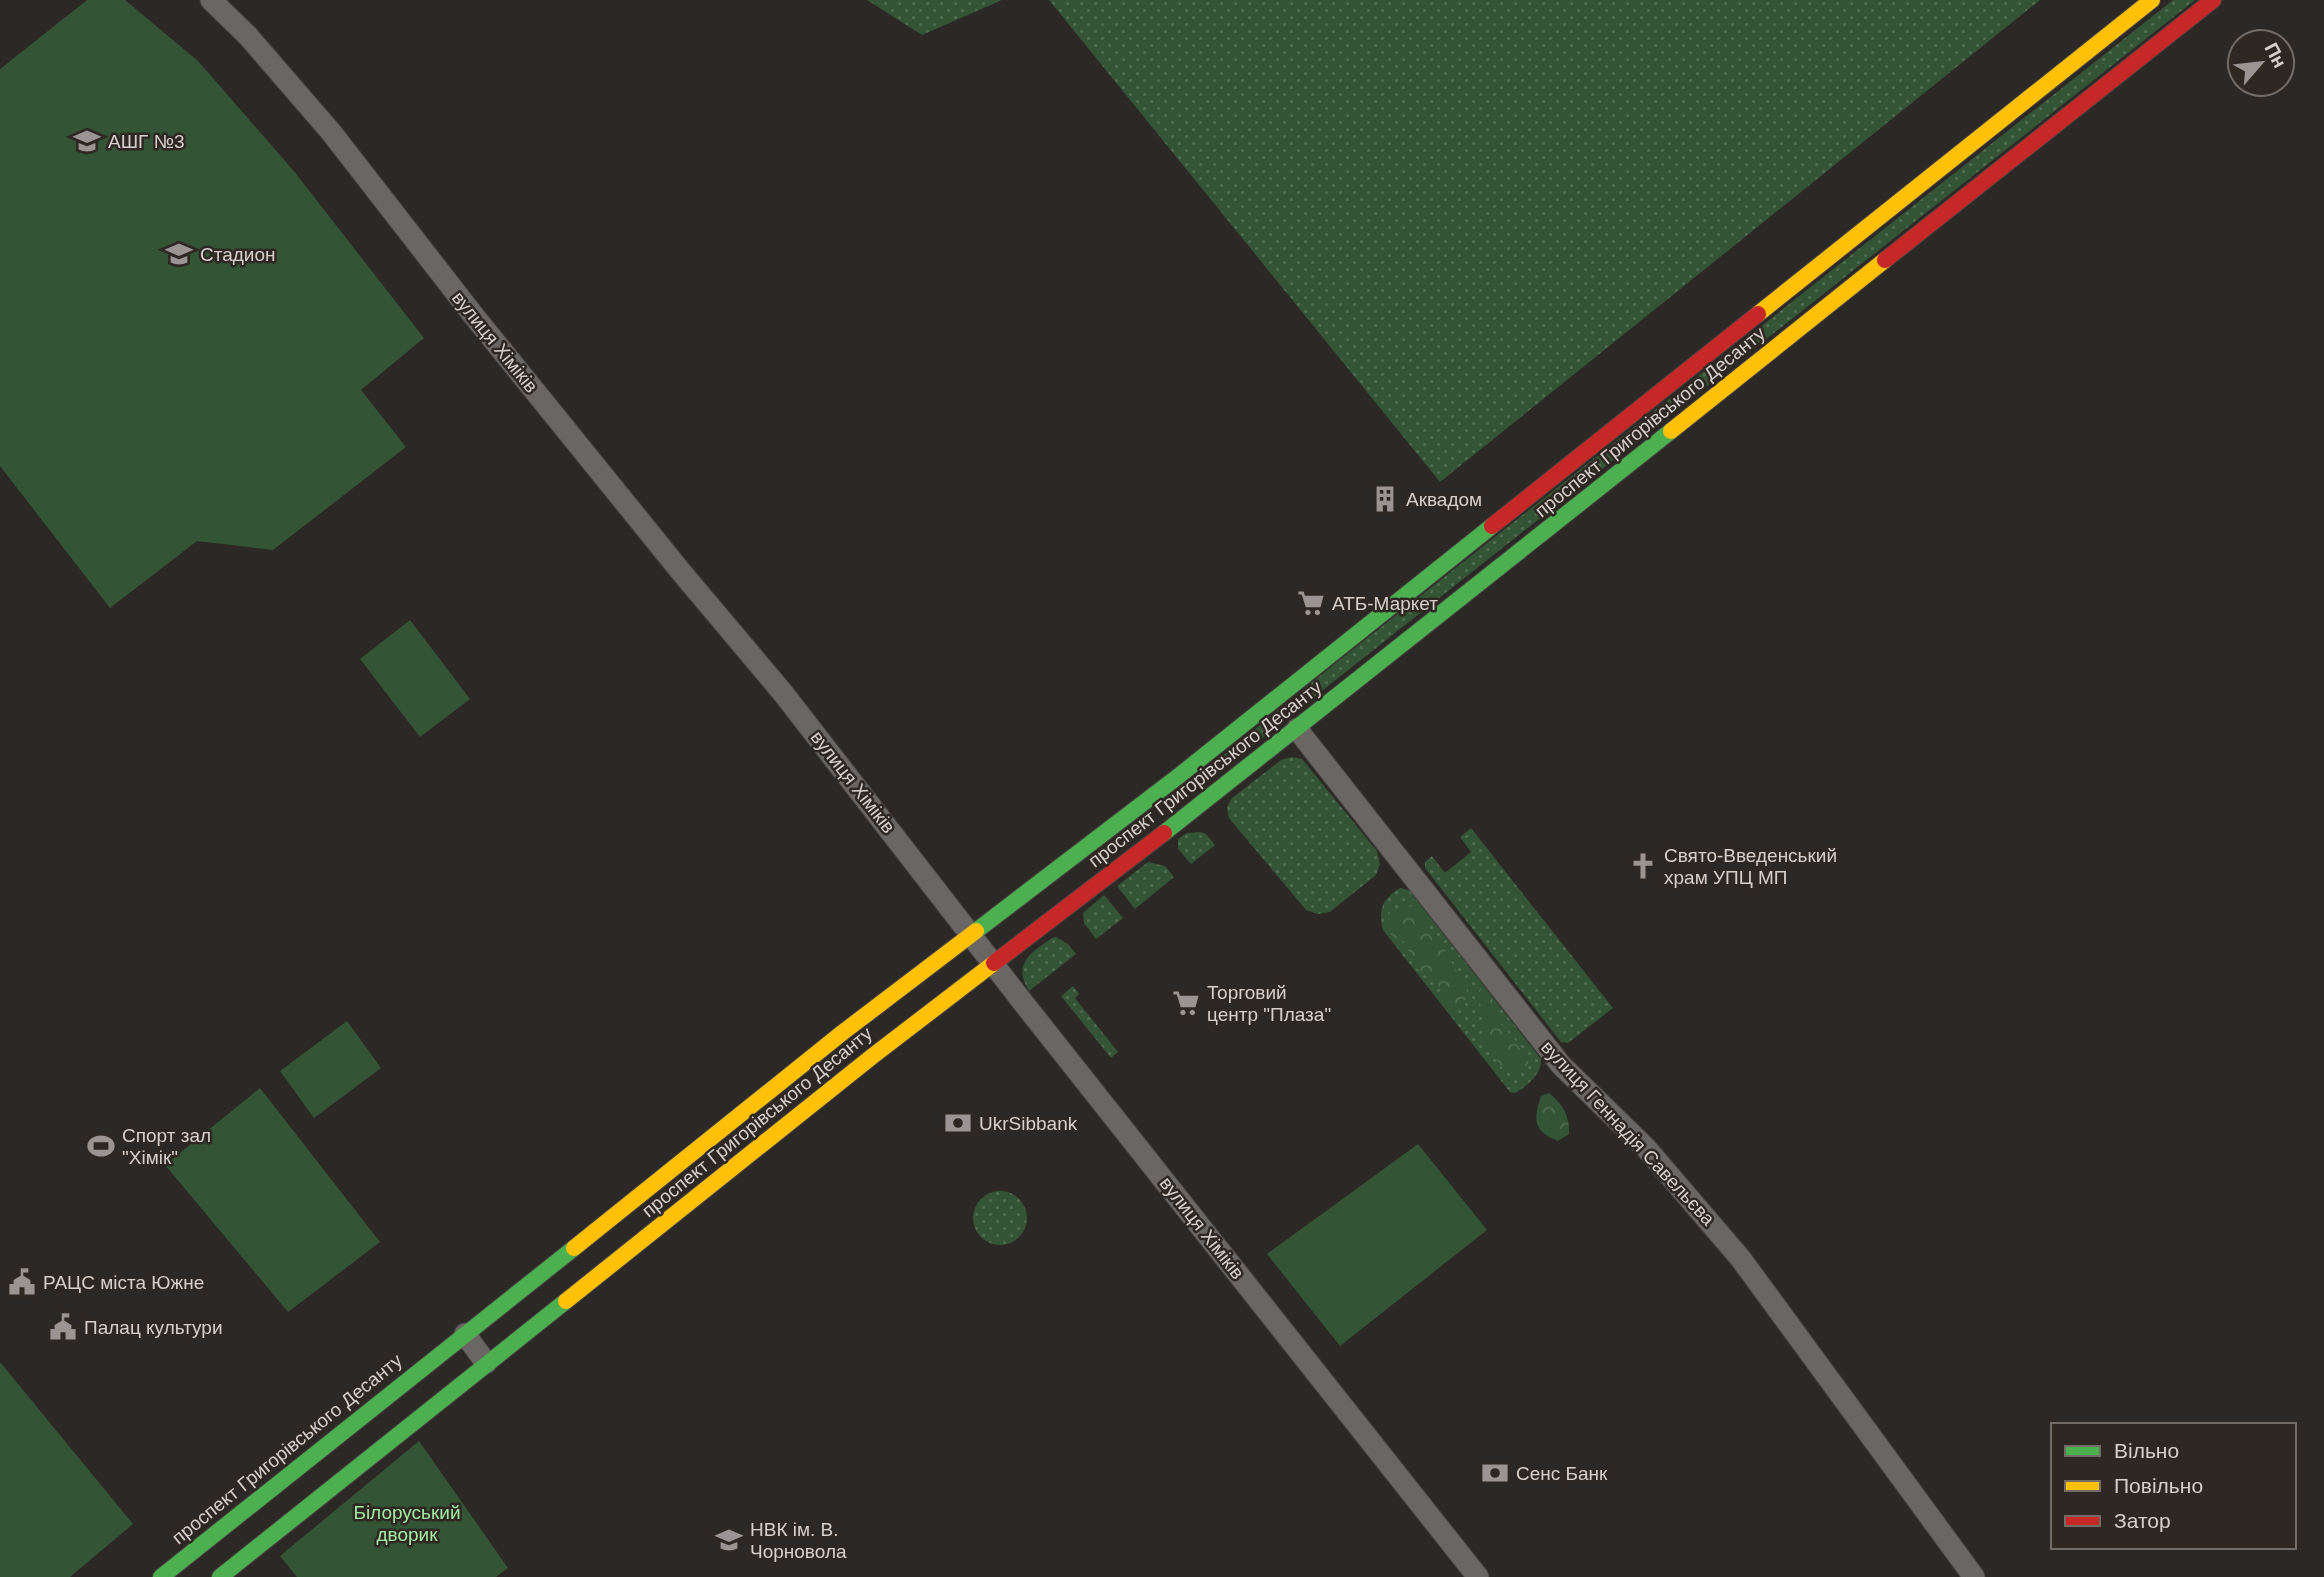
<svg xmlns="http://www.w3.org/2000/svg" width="2324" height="1577" font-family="Helvetica,sans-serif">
	<defs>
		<pattern id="grass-dots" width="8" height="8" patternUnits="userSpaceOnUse" patternTransform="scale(1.75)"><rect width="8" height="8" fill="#335435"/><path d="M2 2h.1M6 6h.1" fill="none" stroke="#506c51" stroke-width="1.8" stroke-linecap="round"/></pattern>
		<pattern id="forest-crowns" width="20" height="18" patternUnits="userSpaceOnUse" patternTransform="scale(1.75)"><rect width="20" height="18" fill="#335435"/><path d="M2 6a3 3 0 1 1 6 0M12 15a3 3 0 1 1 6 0" fill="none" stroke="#506c51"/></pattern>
	</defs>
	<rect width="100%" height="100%" fill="#2c2825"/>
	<g fill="url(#grass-dots)">
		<path d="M867 0H1002L922 35Z"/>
		<path d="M1049 0H2040L1440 482Z"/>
		<path d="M2173 0H2195L1213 777 1209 772V767L1332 666Z"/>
		<path d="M1292 757 1302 759 1377 851 1380 864 1376 875 1330 912 1318 914 1306 910 1229 818 1227 807 1232 798 1281 760Z"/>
		<path d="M1471 828 1613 1008 1568 1043 1561 1042 1425 868V862L1432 856 1445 873 1471 852 1460 837Z"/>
		<path d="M1200 832 1206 834 1215 845 1191 864 1178 849V839L1187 833Z"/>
		<path d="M1148 862 1165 866 1174 877 1135 909 1117 886Z"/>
		<path d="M1400 888 1409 890 1541 1059C1542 1073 1528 1086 1515 1093L1510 1092 1383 930C1378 909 1382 899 1400 888Z"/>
		<path d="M1104 895 1123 918 1096 939 1084 923 1083 913Z"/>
		<path d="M1056 937 1068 944 1076 954 1029 991C1012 963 1031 953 1052 938Z"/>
		<path d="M1073 986 1079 994 1075 998 1118 1052 1111 1058 1061 996Z"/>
		<circle cx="1000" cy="1218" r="27"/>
	</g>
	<g fill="url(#forest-crowns)">
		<path d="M1414 905 1424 911 1431 937 1439 939 1467 990V997L1462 1004 1452 1006 1443 997 1437 982C1416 972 1412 965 1406 943L1393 937 1385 928 1391 920 1389 914 1392 907 1402 909Z"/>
		<path d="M1480 990H1486L1497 1006 1500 1023 1529 1056 1528 1065 1517 1074 1504 1071 1484 1042 1487 1018 1479 1002Z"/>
		<path d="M1549 1093C1563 1104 1570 1117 1569 1134L1558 1141C1533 1131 1533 1120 1541 1096Z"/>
	</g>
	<g fill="#335435">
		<path d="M87 0H125L198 61 293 170 424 338 361 390 406 447 273 550 197 541 110 608 0 466V69Z"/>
		<path d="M410 620 470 699 420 737 360 659Z"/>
		<path d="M347 1021 381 1068 314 1118 280 1071Z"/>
		<path d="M260 1088 380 1242 288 1312 165 1165Z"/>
		<path d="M1418 1144 1487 1230 1340 1346 1267 1254Z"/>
		<path d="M0 1362 133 1524 70 1577H0Z"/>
		<path d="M419 1441 508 1568 496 1577H297L280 1556Z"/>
	</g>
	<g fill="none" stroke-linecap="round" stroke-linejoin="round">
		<g stroke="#464341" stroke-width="23">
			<g id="street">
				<path d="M211 0 248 36 331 132 474 316 682 573 783 693 1025 1005 1478 1577"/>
				<path d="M1297 729 1561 1065 1646 1148 1741 1259 1974 1577"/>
				<path d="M465 1334 486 1363"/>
			</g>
		</g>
		<g stroke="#464341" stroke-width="18">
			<g id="fast">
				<path d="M1164 833 1671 431"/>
				<path d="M976 931 1180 775 1492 526"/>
				<path d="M161 1577 574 1248"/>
				<path d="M220 1577 566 1301"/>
			</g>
		</g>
		<g stroke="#464341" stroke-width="18">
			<g id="slow">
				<path d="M1758 314 2152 0"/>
				<path d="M1671 431 1885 260"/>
				<path d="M574 1248 842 1033 976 931"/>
				<path d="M566 1301 874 1055 994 963"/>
			</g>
		</g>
		<g stroke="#464341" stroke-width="18">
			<g id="jam">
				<path d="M1885 260 2213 0"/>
				<path d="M1492 526 1758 314"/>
				<path d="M994 963 1164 833"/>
			</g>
		</g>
		<use href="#street" stroke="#6a6664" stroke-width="21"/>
		<use href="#fast" stroke="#4caf50" stroke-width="16"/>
		<use href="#slow" stroke="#ffc107" stroke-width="16"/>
		<use href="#jam" stroke="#c62828" stroke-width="16"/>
	</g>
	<defs>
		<g id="school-bare" transform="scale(2.1)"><path d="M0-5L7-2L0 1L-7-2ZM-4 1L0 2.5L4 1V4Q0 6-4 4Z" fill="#9a9592" stroke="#2f2722" stroke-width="2.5" paint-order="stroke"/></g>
		<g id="building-bare" transform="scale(2.1)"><path d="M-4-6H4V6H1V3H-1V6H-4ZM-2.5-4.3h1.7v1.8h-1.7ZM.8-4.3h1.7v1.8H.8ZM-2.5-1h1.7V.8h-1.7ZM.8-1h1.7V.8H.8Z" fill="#9a9592" stroke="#2f2722" stroke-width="2.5" paint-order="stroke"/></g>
		<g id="supermarket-bare" transform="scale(2.1)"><path d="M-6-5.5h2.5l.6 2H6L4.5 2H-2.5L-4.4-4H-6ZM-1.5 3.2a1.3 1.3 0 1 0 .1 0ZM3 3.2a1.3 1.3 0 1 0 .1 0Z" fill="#9a9592" stroke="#2f2722" stroke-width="2.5" paint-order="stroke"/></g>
		<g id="church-bare" transform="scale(2.1)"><path d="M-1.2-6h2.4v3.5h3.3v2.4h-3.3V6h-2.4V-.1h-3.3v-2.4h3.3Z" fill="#9a9592" stroke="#2f2722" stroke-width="2.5" paint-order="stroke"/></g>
		<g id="bank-bare" transform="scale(2.1)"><path d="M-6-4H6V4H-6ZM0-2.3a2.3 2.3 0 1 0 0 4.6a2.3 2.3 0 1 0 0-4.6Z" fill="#9a9592" stroke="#2f2722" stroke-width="2.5" paint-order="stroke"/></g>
		<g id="stadium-bare" transform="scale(2.1)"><path d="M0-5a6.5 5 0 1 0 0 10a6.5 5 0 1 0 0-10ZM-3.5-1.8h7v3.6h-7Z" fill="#9a9592" stroke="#2f2722" stroke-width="2.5" paint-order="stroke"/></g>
		<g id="civic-bare" transform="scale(2.1)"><path d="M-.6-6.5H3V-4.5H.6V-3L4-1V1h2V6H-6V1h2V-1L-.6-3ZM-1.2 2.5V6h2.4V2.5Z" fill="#9a9592" stroke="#2f2722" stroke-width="2.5" paint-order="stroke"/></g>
	</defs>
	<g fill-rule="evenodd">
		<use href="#school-bare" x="87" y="141"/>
		<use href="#school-bare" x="179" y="254"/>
		<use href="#building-bare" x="1385" y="499"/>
		<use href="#supermarket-bare" x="1311" y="603"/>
		<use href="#church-bare" x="1643" y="866"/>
		<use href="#supermarket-bare" x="1186" y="1003"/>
		<use href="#bank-bare" x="958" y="1123"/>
		<use href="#stadium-bare" x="101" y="1146"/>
		<use href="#civic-bare" x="22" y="1282"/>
		<use href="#civic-bare" x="63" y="1327"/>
		<use href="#bank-bare" x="1495" y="1473"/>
		<use href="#school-bare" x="729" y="1540"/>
	</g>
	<g text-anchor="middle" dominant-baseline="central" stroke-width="5" stroke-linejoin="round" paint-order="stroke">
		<g font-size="19" fill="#d6d0cd" stroke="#2f2722" text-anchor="start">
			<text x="108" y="141">АШГ №3</text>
			<text x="200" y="254">Стадион</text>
			<text x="1406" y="499">Аквадом</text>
			<text x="1332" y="603">АТБ-Маркет</text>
			<text x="1664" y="855">Свято-Введенський<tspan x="1664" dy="22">храм УПЦ МП</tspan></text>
			<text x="1207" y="992">Торговий<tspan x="1207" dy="22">центр "Плаза"</tspan></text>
			<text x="979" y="1123">UkrSibbank</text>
			<text x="122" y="1135">Спорт зал<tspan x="122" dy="22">"Хімік"</tspan></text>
			<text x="43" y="1282">РАЦС міста Южне</text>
			<text x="84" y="1327">Палац культури</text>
			<text x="1516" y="1473">Сенс Банк</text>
			<text x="750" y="1529">НВК ім. В.<tspan x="750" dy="22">Чорновола</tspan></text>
		</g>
		<g font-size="19" fill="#d6d0cd" stroke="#2f2722">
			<text transform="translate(495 342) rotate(51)">вулиця Хіміків</text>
			<text transform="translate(1650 422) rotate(-39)">проспект Григорівського Десанту</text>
			<text transform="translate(1205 774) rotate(-38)">проспект Григорівського Десанту</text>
			<text transform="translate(853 782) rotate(52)">вулиця Хіміків</text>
			<text transform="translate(757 1122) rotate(-39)">проспект Григорівського Десанту</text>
			<text transform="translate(1628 1133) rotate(47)">вулиця Геннадія Савельєва</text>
			<text transform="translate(1202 1228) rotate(52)">вулиця Хіміків</text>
			<text transform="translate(287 1449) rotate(-39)">проспект Григорівського Десанту</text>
		</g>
		<g font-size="19" fill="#a0eca4" stroke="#2f2722">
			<text x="407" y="1512">Білоруський<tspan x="407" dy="22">дворик</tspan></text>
		</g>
	</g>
	<rect x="2051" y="1423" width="245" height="126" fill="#2f2722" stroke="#726b66" stroke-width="2"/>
	<rect x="2065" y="1446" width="35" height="10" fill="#4caf50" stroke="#726b66" stroke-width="2"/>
	<text x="2114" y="1458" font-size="21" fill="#d6d0cd">Вільно</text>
	<rect x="2065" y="1481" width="35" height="10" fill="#ffc107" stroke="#726b66" stroke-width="2"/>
	<text x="2114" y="1493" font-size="21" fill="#d6d0cd">Повільно</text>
	<rect x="2065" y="1516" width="35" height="10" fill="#c62828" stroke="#726b66" stroke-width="2"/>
	<text x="2114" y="1528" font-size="21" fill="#d6d0cd">Затор</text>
	<g transform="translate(2261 63) rotate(62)"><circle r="33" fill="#2f2722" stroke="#726b66" stroke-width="2"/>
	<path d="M0-5L12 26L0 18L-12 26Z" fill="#9a9592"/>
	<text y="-10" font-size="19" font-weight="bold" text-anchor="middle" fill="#d6d0cd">Пн</text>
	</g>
</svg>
